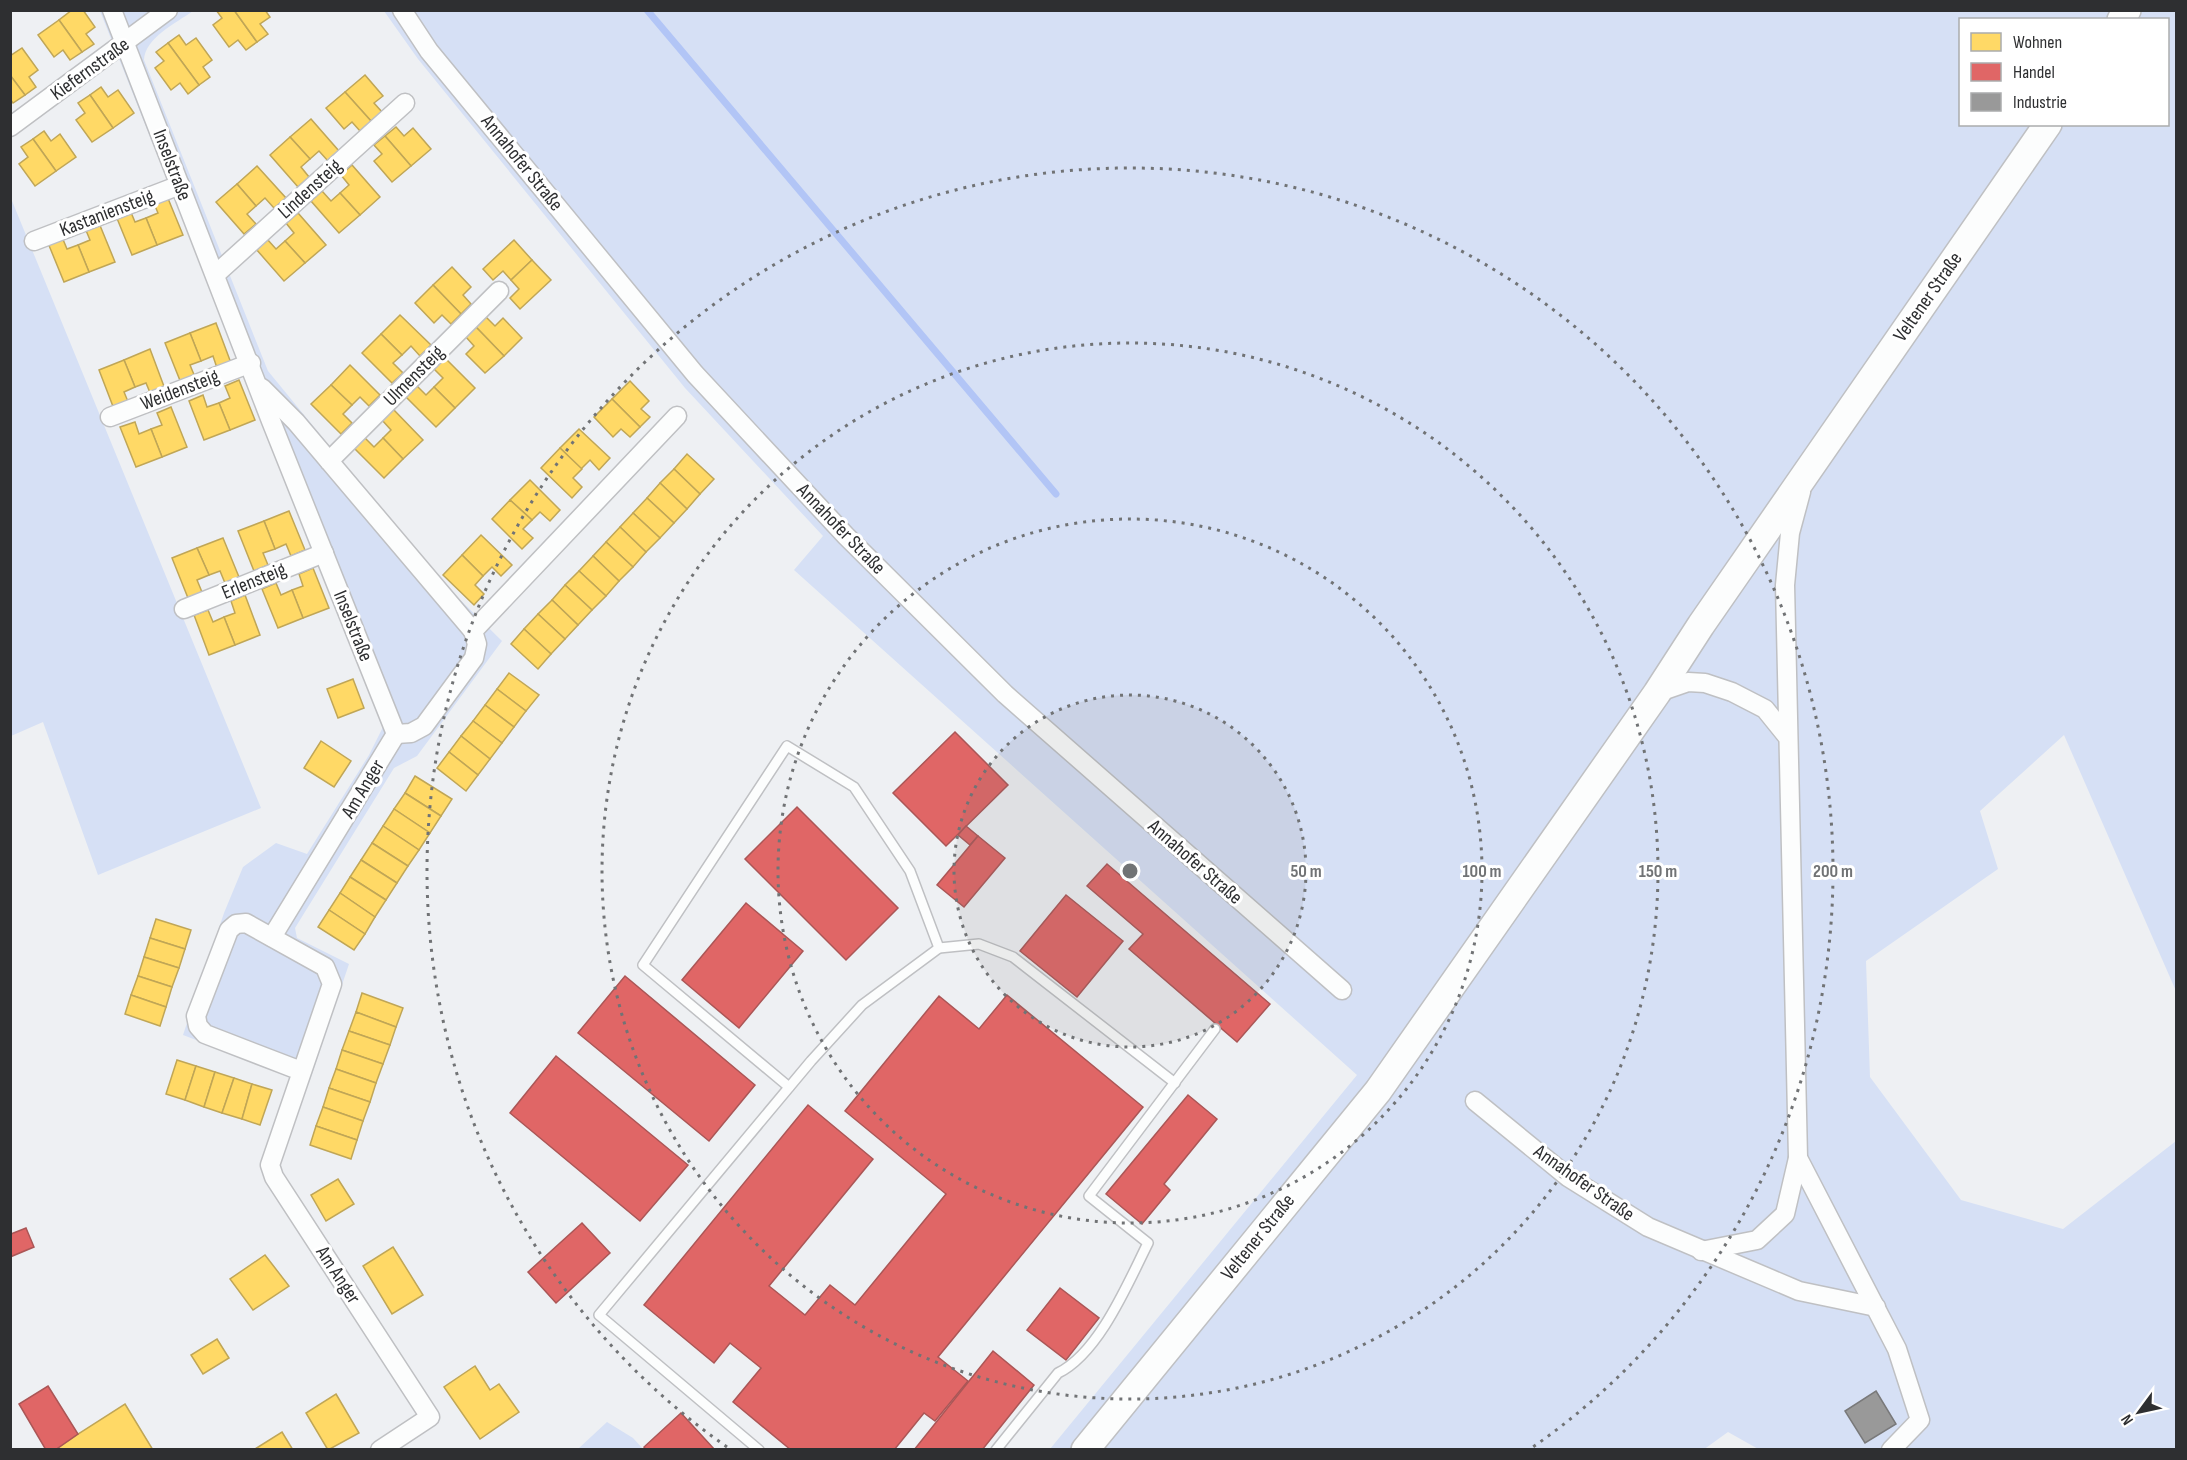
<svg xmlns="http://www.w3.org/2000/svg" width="2187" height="1460" font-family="'Sofia Sans Condensed',sans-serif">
	<rect width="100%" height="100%" fill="#eef0f3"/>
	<g fill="#d6e0f5" fill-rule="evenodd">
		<path d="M100 11H193C176 23 145 38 144 60L268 371 437 577 502 641 417 756 394 768 295 928 297 938 349 964 309 1083 183 1035 224 913 243 867 276 843 307 854 369 755 384 725Z"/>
		<path d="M384 11H2176V991L2064 735 1980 811 1998 869 1866 961 1870 1077 1961 1200 2063 1229 2176 1141V1449L1760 1450 1728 1432 1703 1450 1050 1449 1357 1075 794 570 823 536 685 388 418 59ZM1960 20H2168V124H1960Z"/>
		<path d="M10 196 261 808 98 875 43 722 11 736Z"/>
		<path d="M607 1422 633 1438 643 1449H578Z"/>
	</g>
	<g fill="#ffd966" stroke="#c0a656" stroke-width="1.5">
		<path d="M72 10H83L95 27 86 34 94 44 82 52 59 20Z"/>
		<path d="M216 10H234L257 42 246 50 238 40 229 47 213 25 222 18Z"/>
		<path d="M234 10H265L270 17 260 24 268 34 257 42Z"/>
		<path d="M59 20 82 52 70 60 63 50 54 57 38 35Z"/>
		<path d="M179 35 186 45 196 38 212 60 203 67 210 77 199 85 168 43Z"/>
		<path d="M168 43 199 85 188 94 180 83 171 90 155 68 164 61 156 52Z"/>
		<path d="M22 48 38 70 29 77 36 87 25 95 10 75V56Z"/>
		<path d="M10 75 25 95 13 103 10 99Z"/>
		<path d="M365 75 383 96 374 103 382 112 371 121 345 92Z"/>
		<path d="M101 87 108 97 118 90 134 113 113 128 90 95Z"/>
		<path d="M345 92 371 121 360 131 352 122 344 129 326 108Z"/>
		<path d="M90 95 113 128 92 142 76 120 85 113 78 103Z"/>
		<path d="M311 119 339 151 328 161 319 151 310 159 290 137Z"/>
		<path d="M396 127 404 136 413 128 431 149 411 166 385 136Z"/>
		<path d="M44 131 51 141 60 134 76 157 56 171 33 139Z"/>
		<path d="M385 136 411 166 392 182 374 161 382 154 374 145Z"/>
		<path d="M290 137 310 159 301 167 309 177 298 187 270 155Z"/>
		<path d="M33 139 56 171 35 186 19 164 28 157 21 147Z"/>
		<path d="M352 165 380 197 360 215 340 193 349 185 341 175Z"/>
		<path d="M257 166 286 198 274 208 265 198 256 206 237 184Z"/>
		<path d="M237 184 256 206 247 214 256 224 244 234 216 202Z"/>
		<path d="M322 191 331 201 340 193 360 215 339 233 311 201Z"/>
		<path d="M167 196 183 235 157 245 146 218 158 213 153 201Z"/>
		<path d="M130 210 135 222 146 218 157 245 132 255 116 216Z"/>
		<path d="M298 213 326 245 305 263 285 241 294 233 286 223Z"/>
		<path d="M99 223 115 262 89 272 78 245 90 240 85 228Z"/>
		<path d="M62 237 67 249 78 245 89 272 64 282 48 243Z"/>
		<path d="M267 239 276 249 285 241 305 263 284 281 256 249Z"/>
		<path d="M514 240 532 260 511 280 503 271 493 280 483 269Z"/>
		<path d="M532 260 551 280 520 309 510 298 519 289 511 280Z"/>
		<path d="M452 267 471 287 463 295 471 304 461 314 433 285Z"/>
		<path d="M433 285 461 314 451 324 442 315 434 323 415 303Z"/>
		<path d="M400 315 431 345 420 356 411 346 402 355 381 334Z"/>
		<path d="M486 317 495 326 503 318 522 338 504 356 476 327Z"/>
		<path d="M216 323 231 363 217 368 213 356 201 361 190 333Z"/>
		<path d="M476 327 504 356 485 373 466 354 474 346 466 337Z"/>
		<path d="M190 333 201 361 190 365 195 377 181 383 165 343Z"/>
		<path d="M381 334 402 355 393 363 403 373 392 383 362 353Z"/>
		<path d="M150 349 165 389 151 395 146 383 135 387 124 360Z"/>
		<path d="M445 358 475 388 455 408 434 387 443 378 434 369Z"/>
		<path d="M124 360 135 387 124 392 129 404 114 409 99 370Z"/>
		<path d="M350 365 380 395 369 406 360 397 352 405 331 385Z"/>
		<path d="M239 380 255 420 230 430 219 403 230 398 225 386Z"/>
		<path d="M630 381 649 401 641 409 650 417 640 427 612 399Z"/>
		<path d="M331 385 352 405 343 414 352 423 341 434 311 404Z"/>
		<path d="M417 386 426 395 434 387 455 408 436 427 406 397Z"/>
		<path d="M203 395 207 407 219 403 230 430 204 440 189 401Z"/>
		<path d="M612 399 640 427 630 437 621 429 613 437 594 417Z"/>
		<path d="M171 407 187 447 162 457 151 429 162 425 157 413Z"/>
		<path d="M393 409 423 440 403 459 383 438 391 430 382 420Z"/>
		<path d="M135 422 139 434 151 429 162 457 136 467 120 427Z"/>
		<path d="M579 429 610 458 599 470 590 460 581 469 560 448Z"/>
		<path d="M364 437 374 447 383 438 403 459 384 478 354 448Z"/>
		<path d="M560 448 582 469 573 478 582 487 572 498 541 468Z"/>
		<path d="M687 454 714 479 700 494 674 469Z"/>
		<path d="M674 469 700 494 687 509 660 483Z"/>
		<path d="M530 480 560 510 550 521 540 512 532 520 510 500Z"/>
		<path d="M660 483 687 509 674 523 647 498Z"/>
		<path d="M647 498 674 523 660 538 633 513Z"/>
		<path d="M510 500 532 520 523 529 533 538 522 549 492 519Z"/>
		<path d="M289 511 305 550 291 556 286 544 275 549 264 521Z"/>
		<path d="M633 513 660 538 646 552 620 527Z"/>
		<path d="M264 521 275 549 263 553 268 565 254 571 238 531Z"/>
		<path d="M620 527 646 552 633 567 606 542Z"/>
		<path d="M481 535 512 565 501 576 492 567 483 576 462 555Z"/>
		<path d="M223 538 239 577 225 583 220 571 209 575 197 548Z"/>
		<path d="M606 542 633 567 619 581 593 556Z"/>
		<path d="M197 548 209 575 197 580 202 592 188 598 172 558Z"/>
		<path d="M462 555 483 576 475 585 484 594 474 605 443 575Z"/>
		<path d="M593 556 619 581 606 596 579 571Z"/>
		<path d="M313 568 329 608 303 618 292 590 303 586 299 574Z"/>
		<path d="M579 571 606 596 592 610 565 585Z"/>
		<path d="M276 583 281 595 292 590 303 618 278 628 262 589Z"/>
		<path d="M565 585 592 610 578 625 552 600Z"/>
		<path d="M245 595 260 635 235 645 224 617 235 613 231 601Z"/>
		<path d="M552 600 578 625 565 639 538 614Z"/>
		<path d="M208 610 213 622 224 617 235 645 209 655 194 615Z"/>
		<path d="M538 614 565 639 551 654 524 629Z"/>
		<path d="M524 629 551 654 538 669 511 644Z"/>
		<path d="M509 673 539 695 526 711 497 689Z"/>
		<path d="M353 679 364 708 338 718 327 689Z"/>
		<path d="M497 689 526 711 514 727 485 705Z"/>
		<path d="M485 705 514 727 502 743 473 721Z"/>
		<path d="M473 721 502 743 490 759 461 736Z"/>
		<path d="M461 736 490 759 478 775 449 752Z"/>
		<path d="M321 741 351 761 334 787 304 768Z"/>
		<path d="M449 752 478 775 466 791 437 768Z"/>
		<path d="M415 776 452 799 441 816 405 793Z"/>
		<path d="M405 793 441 816 430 833 394 809Z"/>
		<path d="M394 809 430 833 419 850 383 826Z"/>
		<path d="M383 826 419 850 408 866 372 843Z"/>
		<path d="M372 843 408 866 397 883 361 860Z"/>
		<path d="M361 860 397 883 386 900 350 877Z"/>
		<path d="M350 877 386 900 375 917 340 893Z"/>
		<path d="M340 893 375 917 365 934 329 910Z"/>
		<path d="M329 910 365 934 354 950 318 927Z"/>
		<path d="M156 919 191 930 185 949 150 938Z"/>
		<path d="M150 938 185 949 179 968 144 957Z"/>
		<path d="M144 957 179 968 172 987 138 976Z"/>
		<path d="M138 976 172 987 166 1007 131 995Z"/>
		<path d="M362 993 403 1008 396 1027 356 1012Z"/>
		<path d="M131 995 166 1007 160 1026 125 1014Z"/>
		<path d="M356 1012 396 1027 390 1045 349 1031Z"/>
		<path d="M349 1031 390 1045 383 1064 342 1050Z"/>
		<path d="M342 1050 383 1064 376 1083 336 1069Z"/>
		<path d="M177 1060 196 1066 185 1100 166 1094Z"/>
		<path d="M196 1066 215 1072 204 1107 185 1100Z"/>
		<path d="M336 1069 376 1083 370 1102 329 1088Z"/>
		<path d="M215 1072 234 1078 222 1113 204 1107Z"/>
		<path d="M234 1078 252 1084 242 1119 222 1113Z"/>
		<path d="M252 1084 272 1090 260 1125 242 1119Z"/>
		<path d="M329 1088 370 1102 363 1121 323 1107Z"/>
		<path d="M323 1107 363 1121 357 1140 316 1126Z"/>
		<path d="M316 1126 357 1140 351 1159 310 1145Z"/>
		<path d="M338 1179 354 1204 326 1221 311 1195Z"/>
		<path d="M393 1247 423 1295 392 1314 363 1266Z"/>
		<path d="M265 1255 289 1286 253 1310 230 1279Z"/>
		<path d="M217 1339 229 1358 203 1374 191 1355Z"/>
		<path d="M475 1366 490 1390 499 1384 519 1412 480 1439 444 1387Z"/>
		<path d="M336 1394 359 1433 328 1450 306 1413Z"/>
		<path d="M125 1404 153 1450H55L78 1434Z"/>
		<path d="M282 1432 293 1450H255V1449Z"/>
	</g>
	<g fill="#e06666" stroke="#ab5656" stroke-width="1.5">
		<path d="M955 732 1008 785 946 846 893 793Z"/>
		<path d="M797 807 898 908 846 960 745 859Z"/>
		<path d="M966 826 978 836 970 845 958 835Z"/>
		<path d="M978 836 1005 858 964 907 937 885Z"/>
		<path d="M1107 864 1270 1004 1237 1042 1129 949 1143 934 1087 886Z"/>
		<path d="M1066 895 1123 941 1077 997 1020 951Z"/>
		<path d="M746 903 803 951 739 1028 682 980Z"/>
		<path d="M625 976 755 1085 709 1141 578 1033Z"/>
		<path d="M1007 995 1143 1107 938 1357 968 1381 935 1421 924 1413 894 1450H791L733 1402 761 1368 730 1343 714 1363 644 1305 808 1105 873 1159 769 1286 805 1315 830 1285 855 1305 946 1194 845 1111 939 996 979 1029Z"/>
		<path d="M556 1056 688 1165 640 1221 510 1113Z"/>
		<path d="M1188 1095 1217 1119 1164 1184 1170 1190 1142 1224 1106 1194Z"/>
		<path d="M582 1223 610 1253 556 1303 528 1272Z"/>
		<path d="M26 1228 34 1247 10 1257V1232L11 1234Z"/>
		<path d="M1060 1288 1099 1318 1066 1360 1027 1330Z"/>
		<path d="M993 1351 1034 1385 982 1450H914Z"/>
		<path d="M48 1386 78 1434 55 1450H46L19 1404Z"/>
		<path d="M681 1413 715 1450H646L644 1447Z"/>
	</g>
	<path fill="#999" stroke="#79797a" stroke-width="1.5" d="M1876 1391 1896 1424 1865 1443 1845 1411Z"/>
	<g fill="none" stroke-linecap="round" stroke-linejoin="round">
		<path stroke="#b2c5f6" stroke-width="7" d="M647 10 1056 494"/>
		<g stroke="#bfc0c3" stroke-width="12">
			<g id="lane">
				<path d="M789 1087 643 965 787 746 854 787 910 871 939 948"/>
				<path d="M759 1450 599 1315 811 1061 862 1005 939 948 979 944 1013 957 1175 1083"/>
				<path d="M996 1450 1058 1373C1099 1353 1128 1283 1148 1243L1089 1196 1215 1029"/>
			</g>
		</g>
		<g stroke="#bfc0c3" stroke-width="21">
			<g id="street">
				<path d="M112 10 271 421 396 734"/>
				<path d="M402 10 429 51 695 374 846 536 1005 694 1342 990"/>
				<path d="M10 127 168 10"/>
				<path d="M34 241 180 185"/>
				<path d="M216 274 405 103"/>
				<path d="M262 388 296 422 473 631"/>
				<path d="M110 417 251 363"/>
				<path d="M329 461 499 291"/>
				<path d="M1801 492 1790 533 1785 585 1798 1158 1897 1349 1920 1420 1891 1450"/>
				<path d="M184 609 324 553"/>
				<path d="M1659 692 1688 682 1705 683 1732 692 1765 709 1786 735"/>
				<path d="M396 734 411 733 424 726 474 658 477 644 473 631 677 416"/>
				<path d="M272 937 396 734"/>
				<path d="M301 1071 205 1034 198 1026 196 1016 229 930 236 924 246 923 325 967 332 984 270 1165 274 1177 430 1417 380 1450"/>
				<path d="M1475 1101 1568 1177 1648 1227 1799 1291 1876 1307"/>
				<path d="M1701 1251 1757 1240 1785 1214 1798 1158"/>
			</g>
		</g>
		<g stroke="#bfc0c3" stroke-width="30">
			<g id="secondary">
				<path d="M2121 20 2127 10"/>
				<path d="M1085 1450 1378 1091 1657 693 1701 625 2048 124"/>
			</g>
		</g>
		<use href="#lane" stroke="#fcfdfd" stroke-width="9"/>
		<use href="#street" stroke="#fcfdfd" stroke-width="18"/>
		<use href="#secondary" stroke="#fcfdfd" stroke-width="27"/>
	</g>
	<circle cx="1130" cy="871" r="176" fill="#717375" fill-opacity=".12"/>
	<g fill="none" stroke="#717375" stroke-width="3" stroke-dasharray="3 6">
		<circle cx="1130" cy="871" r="176"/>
		<circle cx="1130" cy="871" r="352"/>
		<circle cx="1130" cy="871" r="528"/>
		<path d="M727 1447A703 703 0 1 1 1533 1447"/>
	</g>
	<g text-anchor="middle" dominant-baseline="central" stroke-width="6" stroke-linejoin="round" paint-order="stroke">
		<g font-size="20" fill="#2e2f31" stroke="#fff">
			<text transform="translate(90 69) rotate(-36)">Kiefernstraße</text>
			<text transform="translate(522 163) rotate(51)">Annahofer Straße</text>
			<text transform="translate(172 165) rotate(69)">Inselstraße</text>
			<text transform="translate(310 189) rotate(-42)">Lindensteig</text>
			<text transform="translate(107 213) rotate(-21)">Kastaniensteig</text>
			<text transform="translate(1928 297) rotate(-55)">Veltener Straße</text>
			<text transform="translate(414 376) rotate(-45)">Ulmensteig</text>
			<text transform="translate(180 390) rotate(-21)">Weidensteig</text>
			<text transform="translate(841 529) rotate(46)">Annahofer Straße</text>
			<text transform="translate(254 581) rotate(-22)">Erlensteig</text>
			<text transform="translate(353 626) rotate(68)">Inselstraße</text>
			<text transform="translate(363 789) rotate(-59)">Am Anger</text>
			<text transform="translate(1195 862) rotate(41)">Annahofer Straße</text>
			<text transform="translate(1584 1183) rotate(35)">Annahofer Straße</text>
			<text transform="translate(1258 1237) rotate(-51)">Veltener Straße</text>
			<text transform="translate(338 1275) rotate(57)">Am Anger</text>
		</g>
	</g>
	<circle cx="1130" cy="871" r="9" fill="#717375" stroke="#fff" stroke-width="3"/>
	<g font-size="18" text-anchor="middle" font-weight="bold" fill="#717375" stroke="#fff" stroke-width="6" stroke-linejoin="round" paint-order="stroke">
		<text x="1306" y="877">50 m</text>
		<text x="1482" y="877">100 m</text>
		<text x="1658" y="877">150 m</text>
		<text x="1833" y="877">200 m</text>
	</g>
	<rect width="2187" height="1460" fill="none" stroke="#2e2f31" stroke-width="24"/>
	<rect x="1959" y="18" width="210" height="108" fill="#ffffff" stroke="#abacad" stroke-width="1.5"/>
	<rect x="1971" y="33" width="30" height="18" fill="#ffd966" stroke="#abacad" stroke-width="1.5"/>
	<text x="2013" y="48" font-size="18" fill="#2e2f31">Wohnen</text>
	<rect x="1971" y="63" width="30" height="18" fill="#e06666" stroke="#abacad" stroke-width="1.5"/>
	<text x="2013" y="78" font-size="18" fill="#2e2f31">Handel</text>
	<rect x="1971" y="93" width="30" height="18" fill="#999999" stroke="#abacad" stroke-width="1.5"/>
	<text x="2013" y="108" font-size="18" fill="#2e2f31">Industrie</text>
	<g transform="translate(2139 1412) rotate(237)" stroke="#ffffff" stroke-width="4.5" paint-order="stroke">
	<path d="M0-4.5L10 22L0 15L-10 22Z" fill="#2e2f31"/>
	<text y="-9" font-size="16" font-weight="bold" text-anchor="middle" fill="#2e2f31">N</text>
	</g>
</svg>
